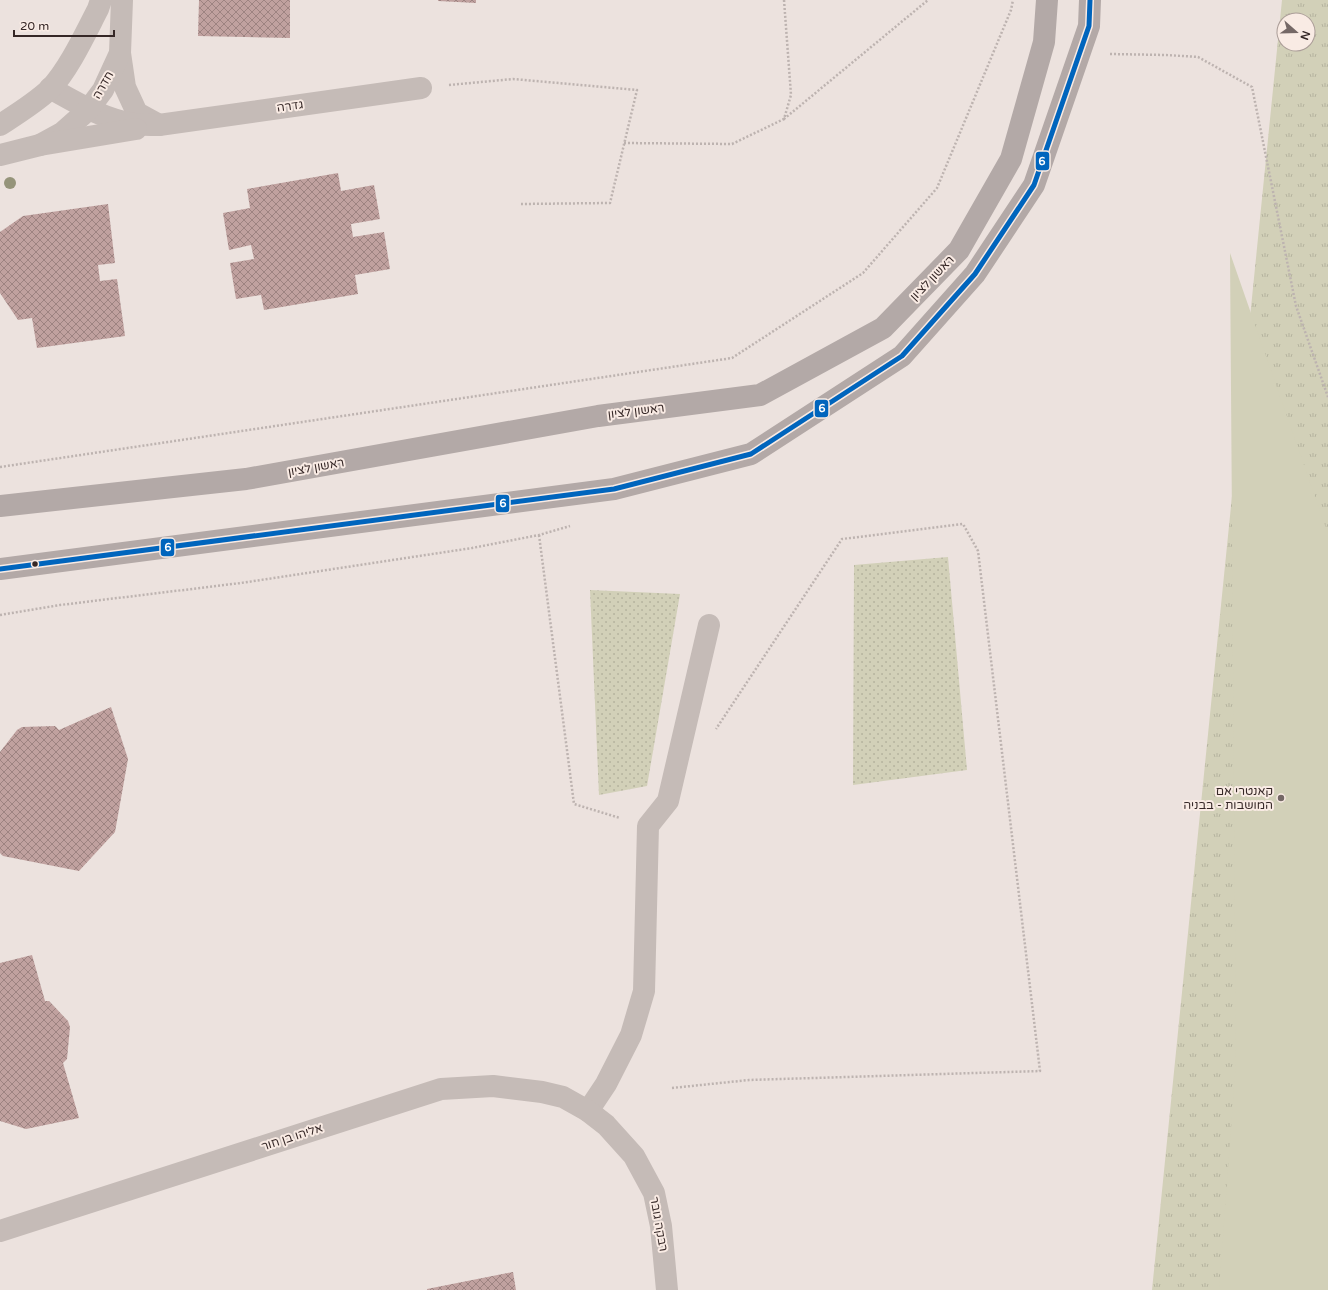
<svg xmlns="http://www.w3.org/2000/svg" width="1328" height="1290" font-family="'Varela Round',Heebo,sans-serif">
	<defs>
		<pattern id="grass-tufts" width="24" height="20" patternUnits="userSpaceOnUse"><rect width="24" height="20" fill="#d2d0b8"/><path d="M3 7l-1-3M5 7V3M7 7l1-3M15 17l-1-3M17 17v-4M19 17l1-3" fill="none" stroke="#b5b39e"/></pattern>
		<pattern id="park-dots" width="8" height="8" patternUnits="userSpaceOnUse"><rect width="8" height="8" fill="#d2d0b8"/><path d="M2 2h.1M6 6h.1" fill="none" stroke="#b5b39e" stroke-width="1.8" stroke-linecap="round"/></pattern>
		<pattern id="building-cross-hatch" width="8" height="8" patternUnits="userSpaceOnUse"><rect width="8" height="8" fill="#c0a19f"/><path d="M0 0l8 8M0 8l8-8" fill="none" stroke="#9d8381"/></pattern>
	</defs>
	<rect width="100%" height="100%" fill="#ece2de"/>
	<path fill="url(#grass-tufts)" fill-rule="evenodd" d="M1282 0H1328V1290H1152ZM1284 20H1308V44H1284Z"/>
	<g fill="url(#park-dots)">
		<path d="M948 557 967 770 853 785 854 565Z"/>
		<path d="M590 590 680 594 647 786 599 795Z"/>
	</g>
	<path fill="#d2d0b8" d="M1230 253 1328 534V1290H1219L1236 1061Z"/>
	<g fill="url(#building-cross-hatch)">
		<path d="M199 0H290V38L198 36Z"/>
		<path d="M438 0H476V3L438 1Z"/>
		<path d="M338 173 341 191 374 185 380 219 351 224 353 237 384 232 390 269 355 275 358 294 264 310 261 295 236 299 230 263 254 259 251 245 229 250 223 213 250 208 247 189Z"/>
		<path d="M108 204 115 263 98 265 100 281 117 279 125 336 37 348 32 318 18 320 0 293V232L23 216Z"/>
		<path d="M111 707 128 759 115 832 79 871 3 856 0 853V752L17 730 22 727 55 726 59 730Z"/>
		<path d="M32 955 45 1001H49L68 1021 70 1027 67 1059 63 1063 79 1118 26 1129 0 1121V963Z"/>
		<path d="M513 1272 516 1290H427V1289Z"/>
	</g>
	<g fill="none" stroke-linecap="round" stroke-linejoin="round">
		<g stroke="#bdb3b0" stroke-width="2.5" stroke-dasharray="2 2" stroke-linecap="butt">
			<path d="M784 0 791 95 784 119 928 0"/>
			<path d="M1110 54 1166 55 1198 57 1252 87 1296 306 1328 397"/>
			<path d="M449 85 513 79 637 90 610 203 521 204"/>
			<path d="M624 143 732 144 784 119"/>
			<path d="M0 467 732 358 863 273 937 188 1011 10 1013 0"/>
			<path d="M539 535 574 804 620 818"/>
			<path d="M0 615 60 605 241 583 472 548 539 535 570 526"/>
			<path d="M672 1088 749 1080 1040 1071 978 551 963 524 842 539 716 729"/>
		</g>
		<g stroke="#c5bbb7" stroke-width="22">
			<path d="M120 53 125 87 137 113 159 125"/>
			<path d="M50 88C77 103 103 119 134 124 142 125 151 125 159 125L421 88"/>
			<path d="M0 125C17 114 35 103 50 89 69 69 85 34 98 9L101 0"/>
			<path d="M40 145 62 133 88 110 103 90 120 53 122 0"/>
			<path d="M0 155 40 145 136 129"/>
			<path d="M588 1111 606 1084 631 1035 644 991 648 826 668 801 709 625"/>
			<path d="M0 1231 441 1089 493 1086 542 1092 563 1097 588 1111 606 1125 634 1156 654 1193 661 1226 667 1290"/>
		</g>
		<g stroke="#b3a9a7" stroke-width="22">
			<path d="M0 506 246 479 598 416 760 395 883 328 959 250 1011 159 1044 42 1047 0"/>
			<path d="M0 569 614 489 751 454 902 356 975 274 1034 185 1089 26 1090 0"/>
		</g>
		<g stroke="#f9ebe4" stroke-width="8">
			<path id="bus-1" d="M0 569 614 489 751 454 902 356 975 274 1034 185 1089 26 1090 0"/>
		</g>
		<use href="#bus-1" stroke="#0065bd" stroke-width="5"/>
	</g>
	<circle fill="#95947a" cx="10" cy="183" r="6"/>
	<circle fill="#352726" stroke="#f9ebe4" stroke-width="1.5" cx="35" cy="564" r="3.5"/>
	<circle fill="#756866" stroke="#f9ebe4" stroke-width="1.5" cx="1281" cy="798" r="4"/>
	<g text-anchor="middle" dominant-baseline="central" stroke-width="4" stroke-linejoin="round" paint-order="stroke">
		<g font-size="12" fill="#352726" stroke="#f9ebe4">
			<text transform="translate(103 85) rotate(-60)">חדרה</text>
			<text transform="translate(290 106) rotate(-8)">גדרה</text>
			<text transform="translate(932 278) rotate(-46)">ראשון לציון</text>
			<text transform="translate(636 411) rotate(-7)">ראשון לציון</text>
			<text transform="translate(316 467) rotate(-10)">ראשון לציון</text>
			<text transform="translate(292 1137) rotate(-18)">אליהו בן חור</text>
			<text transform="translate(659 1224) rotate(80)">רבקה גובר</text>
		</g>
		<g font-size="12" fill="#352726" stroke="#f9ebe4" text-anchor="end">
			<text x="1273" y="791">קאנטרי אם<tspan x="1273" dy="14">המושבות - בבניה</tspan></text>
		</g>
	</g>
	<g stroke="#f9ebe4" stroke-width="1.5">
		<rect x="1035" y="151" width="15" height="20" rx="4" fill="#0065bd"/>
		<rect x="814" y="399" width="15" height="19" rx="4" fill="#0065bd"/>
		<rect x="495" y="494" width="15" height="19" rx="4" fill="#0065bd"/>
		<rect x="160" y="538" width="15" height="19" rx="4" fill="#0065bd"/>
	</g>
	<g font-size="11" text-anchor="middle" font-weight="bold" fill="#fff">
		<text x="1042" y="165">6</text>
		<text x="822" y="412">6</text>
		<text x="503" y="507">6</text>
		<text x="168" y="551">6</text>
	</g>
	<g transform="translate(1296 32) rotate(110)"><circle r="19" fill="#f9ebe4" stroke="#ab9d98"/>
	<path d="M0-3L7 15L0 10L-7 15Z" fill="#756866"/>
	<text y="-6" font-size="11" font-weight="bold" text-anchor="middle" fill="#352726">N</text>
	</g>
	<path d="M14 30v6h100v-6" fill="none" stroke="#352726" stroke-width="2"/>
	<text x="20" y="30" font-size="12" fill="#352726" stroke="#f9ebe4" stroke-width="3" paint-order="stroke">20 m</text>
</svg>
